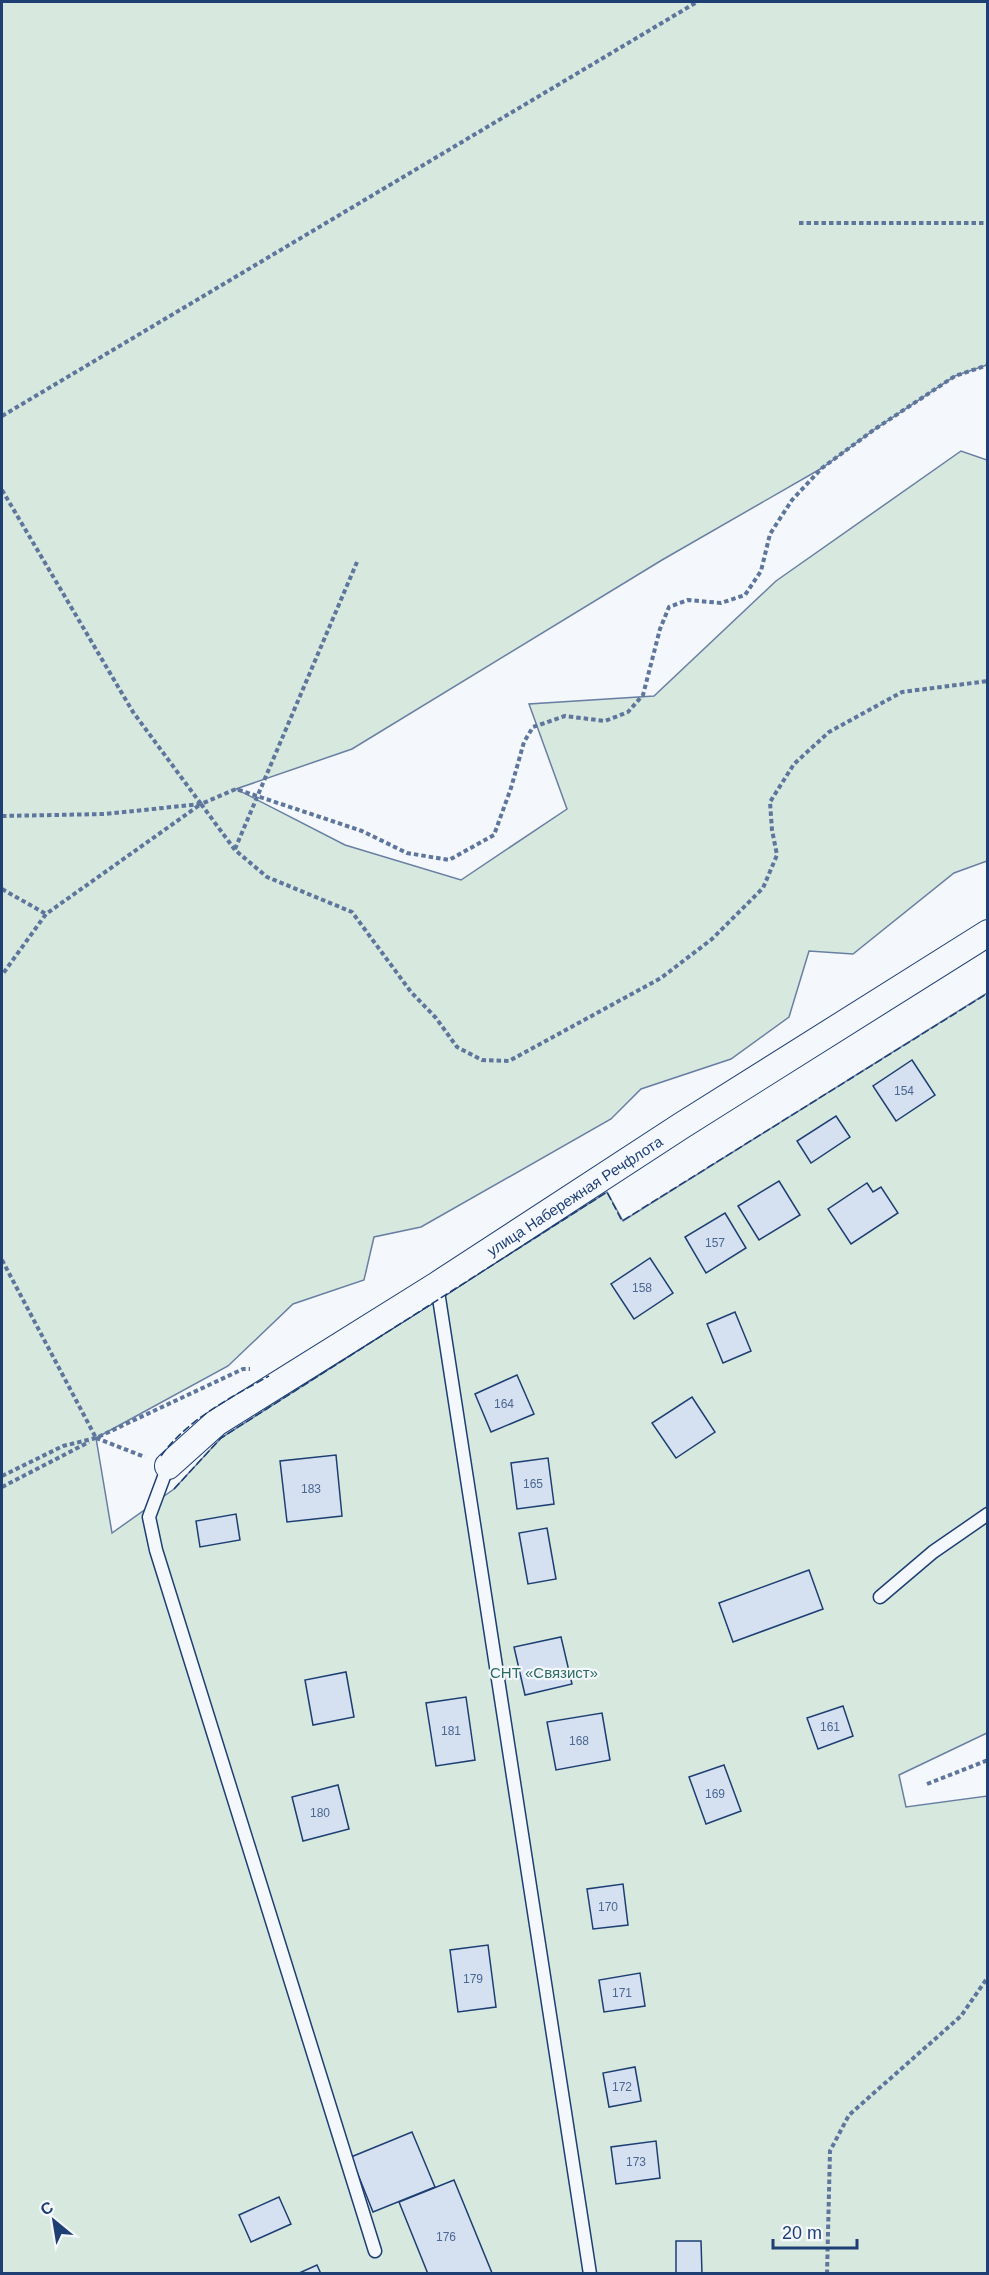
<svg xmlns="http://www.w3.org/2000/svg" width="989" height="2275" font-family="Helvetica,sans-serif">
	<rect width="100%" height="100%" fill="#f4f7fb"/>
	<path fill="#d7e8df" stroke="#687fa3" stroke-width="1.5" d="M2 2H987V365L955 376 875 429 822 468 662 560 352 749 236 789 345 845 461 880 567 809 529 704 654 696 776 581 961 451 987 460V861L954 873 853 954 809 951 789 1017 731 1059 641 1089 611 1119 421 1227 374 1237 364 1280 293 1304 228 1366 96 1438 112 1533 174 1489 221 1438 607 1192 623 1221 987 993V1733L899 1775 906 1807 987 1796V2273L2 2274Z"/>
	<g fill="#d5e0f0" stroke="#1d3f73" stroke-width="1.5">
		<path d="M912 1060 935 1095 896 1121 873 1086Z"/>
		<path d="M836 1116 850 1137 811 1163 797 1141Z"/>
		<path d="M779 1181 800 1215 759 1240 738 1206Z"/>
		<path d="M867 1183 873 1192 881 1187 898 1213 851 1244 828 1209Z"/>
		<path d="M725 1213 746 1248 706 1273 685 1237Z"/>
		<path d="M650 1258 673 1293 634 1319 611 1284Z"/>
		<path d="M735 1312 751 1351 723 1363 707 1324Z"/>
		<path d="M517 1375 534 1414 491 1432 475 1394Z"/>
		<path d="M692 1397 715 1432 676 1458 652 1423Z"/>
		<path d="M336 1455 342 1516 287 1522 280 1461Z"/>
		<path d="M548 1458 554 1504 517 1509 511 1463Z"/>
		<path d="M236 1514 240 1540 200 1547 196 1521Z"/>
		<path d="M547 1528 556 1579 528 1584 519 1533Z"/>
		<path d="M809 1570 823 1609 733 1642 719 1603Z"/>
		<path d="M561 1637 572 1684 525 1695 514 1647Z"/>
		<path d="M346 1672 354 1717 313 1725 305 1680Z"/>
		<path d="M466 1697 475 1760 436 1766 426 1703Z"/>
		<path d="M843 1706 853 1736 818 1749 807 1718Z"/>
		<path d="M602 1713 610 1760 556 1770 547 1722Z"/>
		<path d="M724 1765 741 1811 706 1824 689 1777Z"/>
		<path d="M338 1785 349 1829 303 1841 292 1797Z"/>
		<path d="M623 1884 628 1925 593 1929 587 1889Z"/>
		<path d="M488 1945 496 2007 458 2012 450 1950Z"/>
		<path d="M640 1973 645 2006 604 2012 599 1980Z"/>
		<path d="M635 2067 641 2101 609 2107 603 2073Z"/>
		<path d="M412 2132 435 2187 373 2212 351 2157Z"/>
		<path d="M656 2141 660 2178 616 2184 611 2147Z"/>
		<path d="M454 2180 492 2273V2274H428L399 2202Z"/>
		<path d="M279 2197 291 2224 251 2242 239 2215Z"/>
		<path d="M676 2241H701L702 2274H676Z"/>
		<path d="M317 2265 321 2274H297Z"/>
	</g>
	<g fill="none" stroke-linecap="round" stroke-linejoin="round">
		<g stroke="#1d3f73" stroke-width="15">
			<g id="service">
				<path d="M437 1285 590 2274"/>
				<path d="M168 1466 149 1517 156 1550 375 2251"/>
				<path d="M880 1597 933 1552 988 1514"/>
			</g>
		</g>
		<g stroke="#1d3f73" stroke-width="28">
			<g id="minor">
				<path id="s1" d="M168 1466 216 1423 437 1285 681 1126 988 933"/>
			</g>
		</g>
		<g stroke="#5e769c" stroke-width="4" stroke-dasharray="4.5 3" stroke-linecap="butt">
			<path d="M799 223H988"/>
			<path d="M2 416 697 2"/>
			<path d="M2 490 133 712 201 804 46 914 2 975"/>
			<path d="M201 804 235 850 267 877 352 912 411 992 436 1018 457 1047 482 1060 509 1061 661 978 712 939 763 888 777 855 772 830 770 802 794 764 829 732 902 692 988 681"/>
			<path d="M2 816 105 814 201 804 236 789 362 831 407 853 449 860 494 835 511 788 524 742 533 727 565 716 605 721 628 712 643 695 660 629 669 607 688 600 721 603 745 595 761 571 770 534 792 500 822 468 875 429 955 376 988 365"/>
			<path d="M235 849 357 562"/>
			<path d="M2 889 46 914"/>
			<path d="M2 1260 96 1438"/>
			<path d="M96 1438 145 1457"/>
			<path d="M2 1476 63 1446 96 1438 243 1369H250"/>
			<path d="M2 1487 89 1442"/>
			<path d="M927 1784 988 1760"/>
			<path d="M827 2274 830 2151 849 2115 961 2016 988 1977"/>
		</g>
		<use href="#service" stroke="#f4f7fb" stroke-width="12"/>
		<use href="#minor" stroke="#f4f7fb" stroke-width="26"/>
		<g stroke="#1d3f73" stroke-width="1.5" stroke-dasharray="8 3" stroke-linecap="butt">
			<path d="M161 1456C188 1419 230 1398 269 1376"/>
			<path d="M174 1489 221 1438 607 1192 622 1221 988 993"/>
		</g>
	</g>
	<g text-anchor="middle" dominant-baseline="central" stroke-width="4.5" stroke-linejoin="round" paint-order="stroke">
		<g font-size="12" fill="#4b6792">
			<text x="904" y="1091">154</text>
			<text x="715" y="1243">157</text>
			<text x="642" y="1288">158</text>
			<text x="504" y="1404">164</text>
			<text x="533" y="1484">165</text>
			<text x="311" y="1489">183</text>
			<text x="830" y="1727">161</text>
			<text x="451" y="1731">181</text>
			<text x="579" y="1741">168</text>
			<text x="715" y="1794">169</text>
			<text x="320" y="1813">180</text>
			<text x="608" y="1907">170</text>
			<text x="473" y="1979">179</text>
			<text x="622" y="1993">171</text>
			<text x="622" y="2087">172</text>
			<text x="636" y="2162">173</text>
			<text x="446" y="2237">176</text>
		</g>
		<g font-size="15" fill="#1d3f73" stroke="#f4f7fb">
			<text stroke="none"><textPath href="#s1" startOffset="489">улица Набережная Речфлота</textPath></text>
		</g>
		<g font-size="15" fill="#2c6c60" stroke="#f4f7fb">
			<text x="544" y="1672">СНТ «Связист»</text>
		</g>
	</g>
	<rect width="989" height="2275" fill="none" stroke="#1d3f73" stroke-width="6"/>
	<g transform="translate(54 2221) rotate(330)" stroke="#f4f7fb" stroke-width="4.5" paint-order="stroke">
	<path d="M0-4.5L10 22L0 15L-10 22Z" fill="#1d3f73"/>
	<text y="-9" font-size="16" font-weight="bold" text-anchor="middle" fill="#1d3f73">С</text>
	</g>
	<path d="M773 2239v9h84v-9" fill="none" stroke="#1d3f73" stroke-width="3"/>
	<text x="782" y="2239" font-size="18" fill="#1d3f73" stroke="#f4f7fb" stroke-width="4.5" paint-order="stroke">20 m</text>
</svg>
